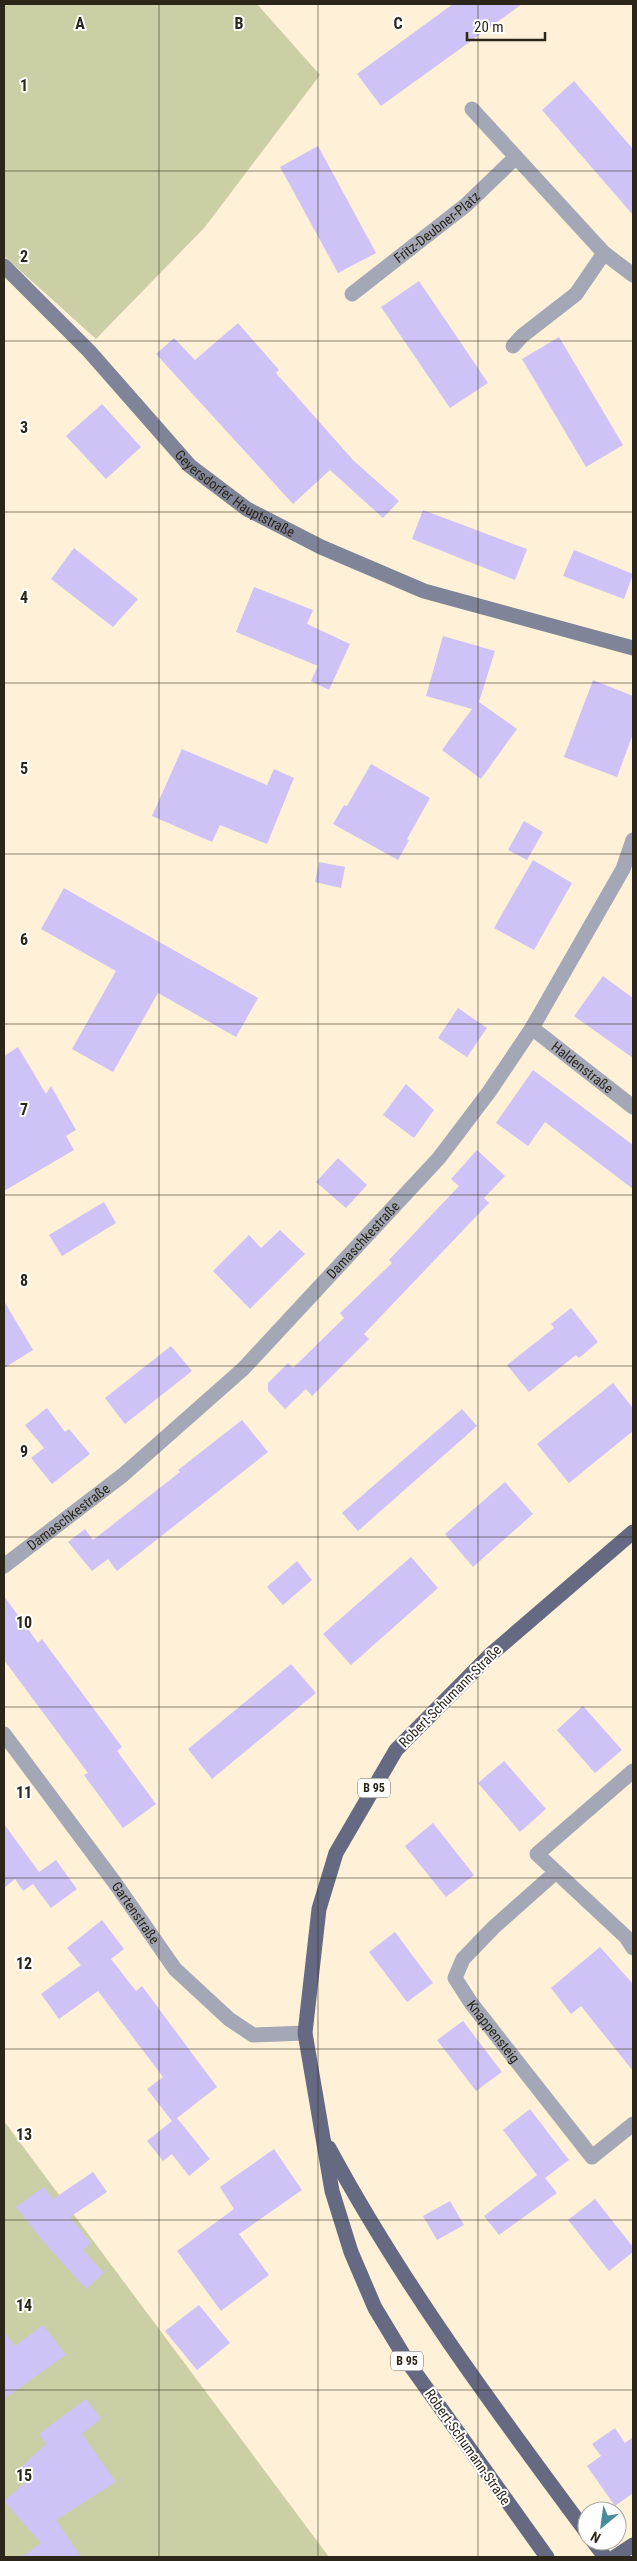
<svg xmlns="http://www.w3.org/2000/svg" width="637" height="2561" font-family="'Roboto Condensed',sans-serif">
	<rect width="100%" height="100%" fill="#fef1d8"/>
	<g fill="#cccfa6">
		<path d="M4 4H257L320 75 205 227 96 339 4 256Z"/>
		<path d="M4 2121 329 2557H4Z"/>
	</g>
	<g fill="#cfc2f6">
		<path d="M453 4H522L381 106 357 74Z"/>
		<path d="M574 81 633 149V215L542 110Z"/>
		<path d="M318 146 376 253 338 273 280 167Z"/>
		<path d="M419 281 488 383 450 408 381 307Z"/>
		<path d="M238 323 279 370 276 373 353 460 399 501 383 518 330 470 293 504 156 354 174 338 195 360Z"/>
		<path d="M559 337 623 445 586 467 522 359Z"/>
		<path d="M102 404 141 447 106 479 66 436Z"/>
		<path d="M423 510 527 549 515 580 412 539Z"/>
		<path d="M74 548 138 599 113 627 51 579Z"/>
		<path d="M574 550 633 574 624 599 563 576Z"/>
		<path d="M254 587 313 610 307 624 350 644 329 690 311 681 318 666 236 632Z"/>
		<path d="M443 636 495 651 479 702 517 729 481 779 442 750 472 709 426 696Z"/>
		<path d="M593 680 633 696V734L617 777 564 757Z"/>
		<path d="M182 749 267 785 274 769 294 778 267 844 220 825 212 842 152 816Z"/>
		<path d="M371 764 430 798 407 839 409 840 398 860 333 824 344 805 347 806Z"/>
		<path d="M524 821 543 832 527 860 508 850Z"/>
		<path d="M533 860 572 883 534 950 494 928Z"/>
		<path d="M319 862 345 867 341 888 315 882Z"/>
		<path d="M64 888 258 998 236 1037 158 993 113 1072 72 1049 116 971 41 929Z"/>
		<path d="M603 976 633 998V1058L574 1016Z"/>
		<path d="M458 1008 487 1028 467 1057 438 1038Z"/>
		<path d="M18 1047 46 1094 51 1086 76 1130 66 1136 74 1150 4 1191V1056Z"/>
		<path d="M533 1070 633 1145V1189L545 1122 528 1146 496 1123Z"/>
		<path d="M406 1084 434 1110 414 1138 383 1115Z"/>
		<path d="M477 1150 505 1176 484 1198 489 1203 364 1334 369 1339 312 1396 306 1389 285 1409 268 1391V1383L288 1363 293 1368 344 1318 340 1313 392 1263 389 1260 459 1186 451 1179Z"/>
		<path d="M338 1158 367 1185 346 1208 316 1182Z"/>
		<path d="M104 1202 116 1223 62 1256 49 1235Z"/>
		<path d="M280 1230 305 1254 250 1309 213 1271 249 1235 261 1248Z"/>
		<path d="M4 1301 33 1350 4 1368Z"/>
		<path d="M571 1308 598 1342 579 1358 576 1355 529 1392 507 1365 554 1328 551 1324Z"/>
		<path d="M171 1346 192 1371 125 1424 105 1398Z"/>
		<path d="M613 1383 633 1408V1431L569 1483 537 1444Z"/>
		<path d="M47 1408 65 1432 69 1429 90 1454 52 1484 31 1458 44 1448 25 1425Z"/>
		<path d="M462 1409 477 1426 358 1531 342 1513Z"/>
		<path d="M242 1420 268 1452 117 1571 108 1559 92 1571 68 1542 85 1529 93 1540 180 1472 178 1470Z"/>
		<path d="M505 1482 533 1514 473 1567 445 1534Z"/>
		<path d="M411 1557 438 1588 351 1665 323 1634Z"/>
		<path d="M297 1561 312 1580 283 1605 267 1587Z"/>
		<path d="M4 1596 38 1643 42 1639 122 1747 117 1751 156 1804 123 1828 84 1775 88 1773 4 1660Z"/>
		<path d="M291 1664 316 1693 212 1779 188 1749Z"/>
		<path d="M583 1706 622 1750 595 1773 557 1730Z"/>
		<path d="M504 1761 546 1809 520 1832 478 1783Z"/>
		<path d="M433 1823 474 1875 446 1897 405 1846Z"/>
		<path d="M4 1824 39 1872 56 1860 77 1889 51 1908 33 1884 23 1891 15 1879 4 1888Z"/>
		<path d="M102 1920 124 1949 111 1959 136 1991 142 1986 217 2087 177 2118 210 2159 189 2176 172 2154 163 2161 147 2141 172 2121 147 2089 163 2077 98 1991 59 2019 41 1994 81 1965 67 1948Z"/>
		<path d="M395 1932 433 1983 407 2002 369 1952Z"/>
		<path d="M600 1947 633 1984V2071L581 2006 571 2014 551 1988Z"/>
		<path d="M463 2021 502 2072 476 2091 437 2040Z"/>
		<path d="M530 2109 569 2160 545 2178 557 2193 499 2235 484 2216 537 2175 503 2130Z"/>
		<path d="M274 2149 302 2190 239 2234 269 2275 221 2311 177 2251 234 2209 220 2187Z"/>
		<path d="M93 2172 107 2192 70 2217 91 2243 83 2250 104 2273 86 2289 42 2240 16 2207 44 2187 53 2199Z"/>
		<path d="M595 2199 633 2247V2252L609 2271 568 2220Z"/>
		<path d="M450 2201 464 2225 437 2240 423 2216Z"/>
		<path d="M199 2305 230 2343 197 2370 165 2331Z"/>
		<path d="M43 2325 66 2355 4 2399V2331L15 2346Z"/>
		<path d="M86 2399 101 2419 82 2434 116 2482 56 2520 81 2557H22L41 2543 4 2501 27 2481 17 2471 46 2444 39 2434Z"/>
		<path d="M615 2428 625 2443 633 2437V2493L615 2506 587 2466 601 2456 592 2444Z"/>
	</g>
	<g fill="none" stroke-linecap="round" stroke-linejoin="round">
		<g stroke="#a4a8b6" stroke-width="15">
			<path d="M472 109 604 253 633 275"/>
			<path id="s1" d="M352 294 466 205 516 157"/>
			<path d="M513 346 522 336 576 294 604 253"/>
			<path id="s2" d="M532 1028 633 1107"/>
			<path id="s3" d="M4 1566 123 1475 243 1369 439 1158 489 1092 532 1028 623 869 633 840"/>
			<path id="s4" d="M4 1734 115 1883 175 1969 229 2019 253 2035 305 2033"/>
			<path d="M633 1771 537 1854 626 1937 633 1948"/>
			<path id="s5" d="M556 1872 494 1927 463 1959 455 1978 471 2003 592 2157 633 2124"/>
		</g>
		<path stroke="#7f8498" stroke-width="15" id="s6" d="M4 266 89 351 190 466 247 509 321 547 424 591 633 648"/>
		<g stroke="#656a82" stroke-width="15">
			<path d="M329 2148C402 2284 495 2409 587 2533"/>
			<path d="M593 2541 605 2557"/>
			<path d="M547 2557 407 2361 375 2308 351 2252 332 2191 305 2033 319 1909 336 1853 396 1750 490 1655 633 1532"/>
			<path d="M615 2557 633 2545"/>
		</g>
	</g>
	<path fill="none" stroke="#2c261a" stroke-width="1" stroke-opacity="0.55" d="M159 4V2557M318 4V2557M478 4V2557M4 171H633M4 341H633M4 512H633M4 683H633M4 854H633M4 1024H633M4 1195H633M4 1366H633M4 1537H633M4 1707H633M4 1878H633M4 2049H633M4 2220H633M4 2390H633"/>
	<g text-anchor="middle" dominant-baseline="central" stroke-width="4" stroke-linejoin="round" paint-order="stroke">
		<g fill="#fff" stroke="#6b675f" stroke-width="1">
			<rect x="358" y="1778.5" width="32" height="19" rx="4"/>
			<rect x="391" y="2351.5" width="32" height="19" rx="4"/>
		</g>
		<g font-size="12" font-weight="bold" fill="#2c261a">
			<text x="374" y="1788">B 95</text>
			<text x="407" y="2361">B 95</text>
		</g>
		<g font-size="14" fill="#2c261a" stroke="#fff">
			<text stroke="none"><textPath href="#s1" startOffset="108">Fritz-Deubner-Platz</textPath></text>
			<text stroke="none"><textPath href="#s6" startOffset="326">Geyersdorfer Hauptstraße</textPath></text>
			<text stroke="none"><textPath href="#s2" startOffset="64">Haldenstraße</textPath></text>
			<text stroke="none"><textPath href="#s3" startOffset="486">Damaschkestraße</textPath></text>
			<text stroke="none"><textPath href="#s3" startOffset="81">Damaschkestraße</textPath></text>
			<text transform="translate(450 1696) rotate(-45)">Robert-Schumann-Straße</text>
			<text stroke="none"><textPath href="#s4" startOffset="222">Gartenstraße</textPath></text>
			<text stroke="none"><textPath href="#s5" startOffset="214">Knappensteig</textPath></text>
			<text transform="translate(468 2447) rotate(55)">Robert-Schumann-Straße</text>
		</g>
	</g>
	<g font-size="16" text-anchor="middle" font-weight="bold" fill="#2c261a" stroke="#fff" stroke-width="4" stroke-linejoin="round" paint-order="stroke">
		<text x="80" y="29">A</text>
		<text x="239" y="29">B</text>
		<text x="398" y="29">C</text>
		<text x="24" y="91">1</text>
		<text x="24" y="262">2</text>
		<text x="24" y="433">3</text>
		<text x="24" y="603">4</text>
		<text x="24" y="774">5</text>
		<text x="24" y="945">6</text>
		<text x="24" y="1115">7</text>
		<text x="24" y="1286">8</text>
		<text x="24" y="1457">9</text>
		<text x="24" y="1628">10</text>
		<text x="24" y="1798">11</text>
		<text x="24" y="1969">12</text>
		<text x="24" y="2140">13</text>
		<text x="24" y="2311">14</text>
		<text x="24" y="2481">15</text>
	</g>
	<rect width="637" height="2561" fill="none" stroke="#2c261a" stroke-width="10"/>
	<g transform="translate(602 2526) rotate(209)"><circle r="24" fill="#ffffff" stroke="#aba8a3"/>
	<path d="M0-4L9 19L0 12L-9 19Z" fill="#498a9c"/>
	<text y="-8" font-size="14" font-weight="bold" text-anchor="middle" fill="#2c261a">N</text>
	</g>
	<path d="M467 32v8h78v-8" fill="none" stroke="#2c261a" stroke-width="2.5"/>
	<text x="474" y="32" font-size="15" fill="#2c261a" stroke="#ffffff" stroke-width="4" paint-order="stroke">20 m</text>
</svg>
